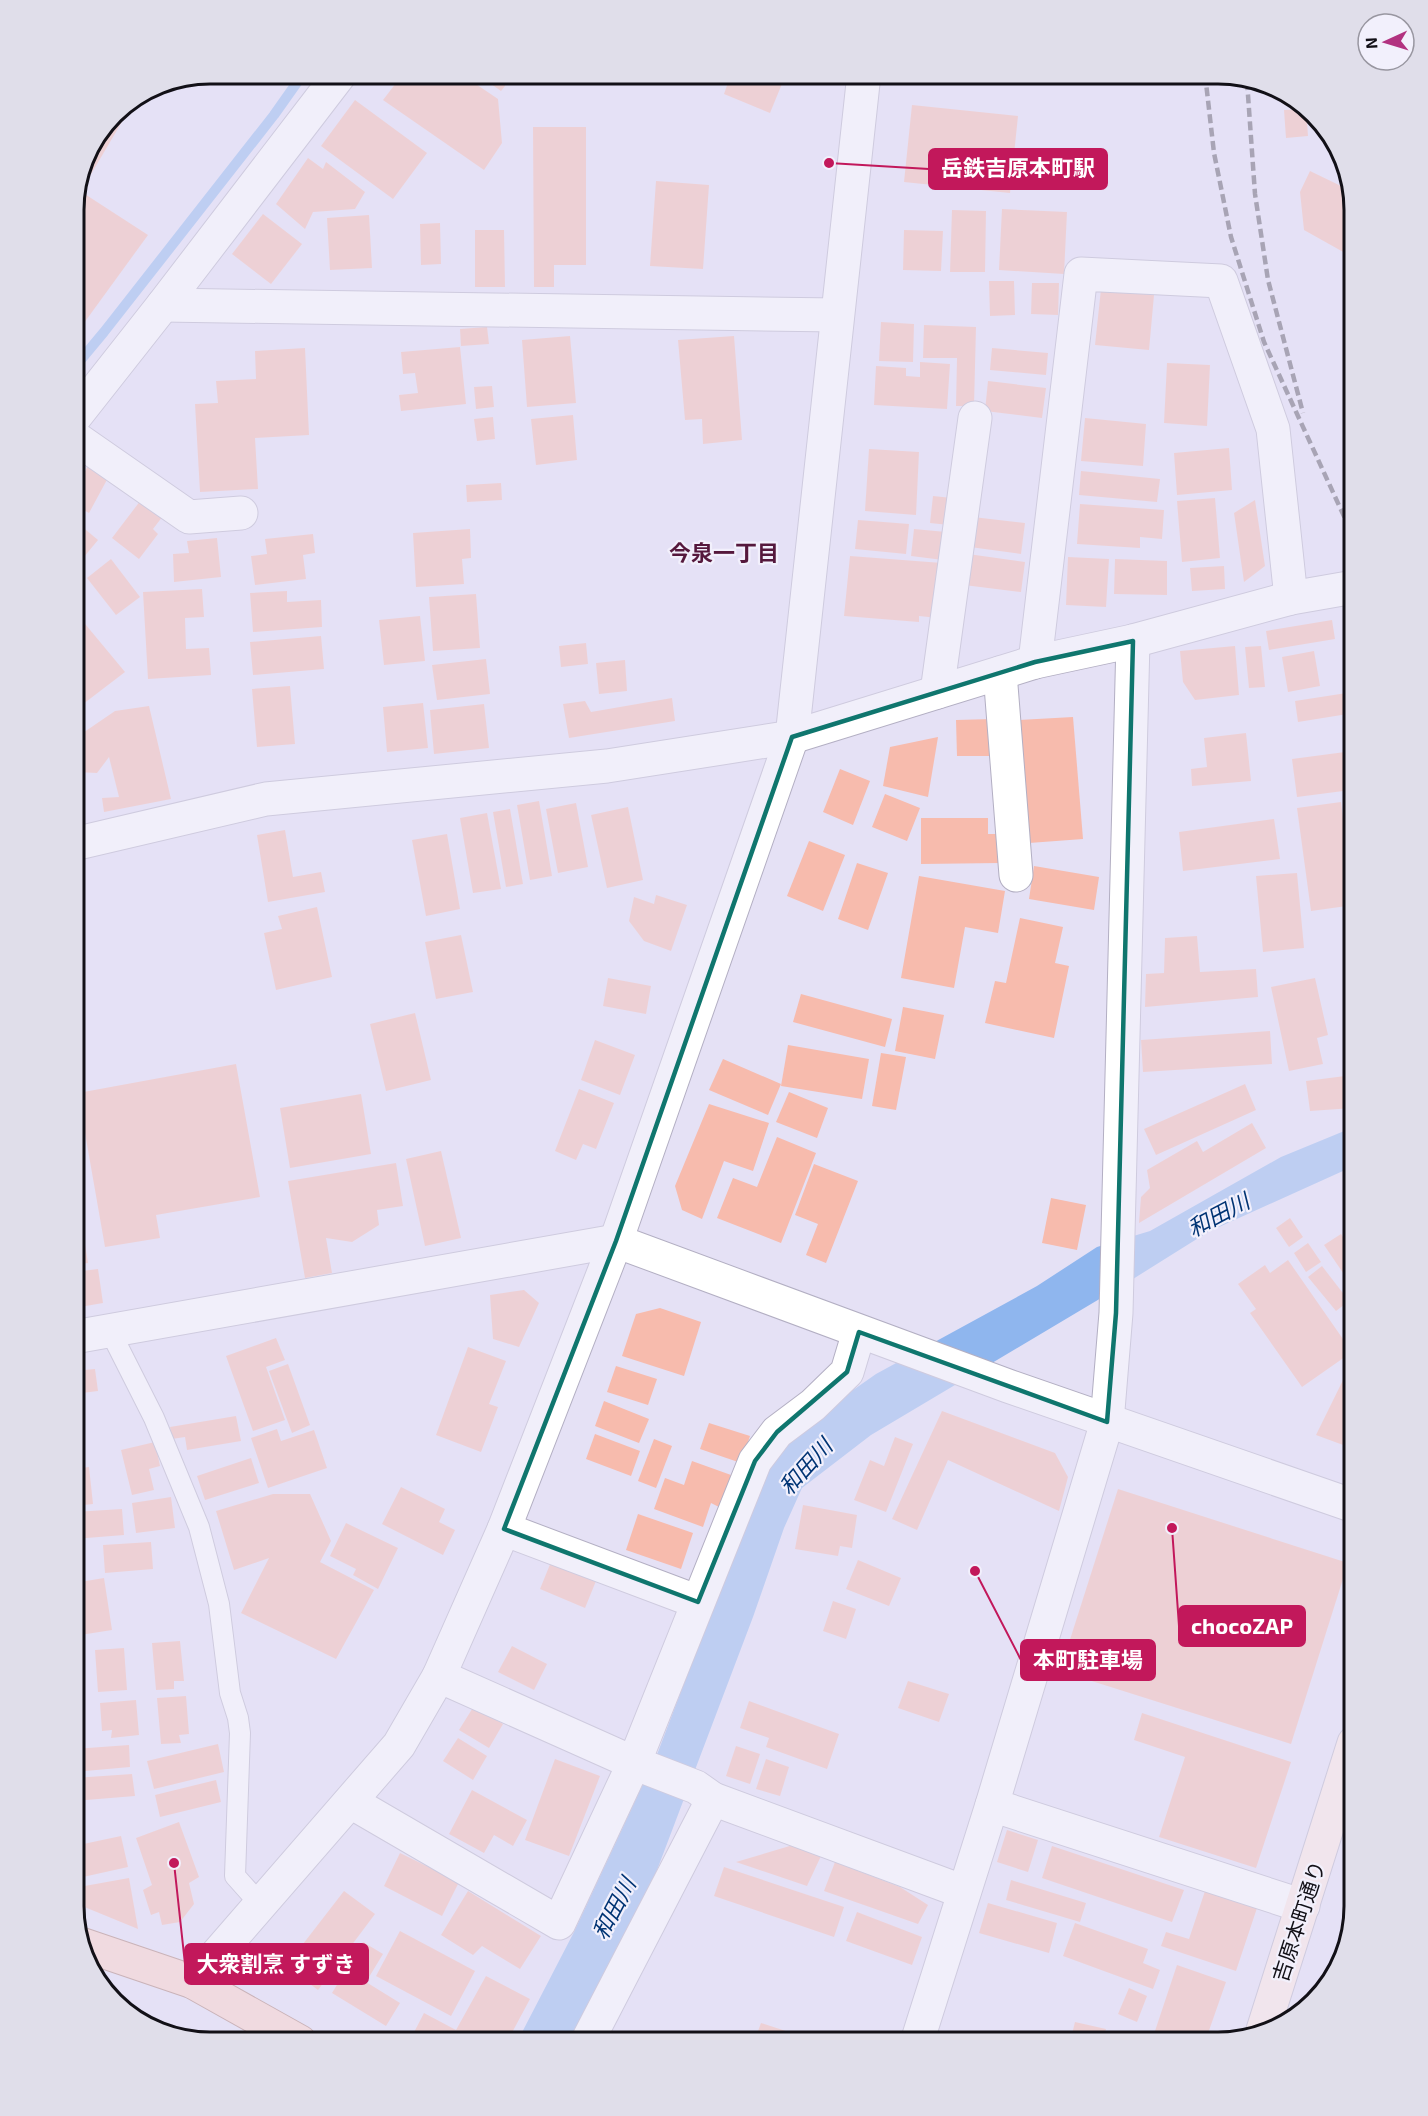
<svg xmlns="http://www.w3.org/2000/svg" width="1428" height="2116" font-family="'Exo 2','Noto Sans JP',sans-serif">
	<rect width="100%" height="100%" fill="#e5e1f5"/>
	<path fill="#e9d7c6" d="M1126 2031 1156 2042H1122Z"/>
	<path fill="#8fb6ee" d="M1354 1127V1166L1208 1232 1133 1279 871 1435 802 1488 784 1528 753 1617 643 1907 569 2042H517L574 1932 658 1752 765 1471 799 1428 876 1374 1037 1286 1097 1247 1150 1231 1281 1157Z"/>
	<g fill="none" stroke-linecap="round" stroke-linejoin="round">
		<path stroke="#8fb6ee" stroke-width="10" d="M74 368 104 332 274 115 303 74"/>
	</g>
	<g fill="#f7bbad">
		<path d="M403 74H461L498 99 502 143 484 170 383 100Z"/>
		<path d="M477 74H505V86L501 91Z"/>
		<path d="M731 74H786L770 113 724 94Z"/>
		<path d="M136 98 87 181 80 176 84 157 114 113Z"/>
		<path d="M355 100 427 153 393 199 321 146Z"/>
		<path d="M912 105 1018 116 1010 193 904 182Z"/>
		<path d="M1306 109 1308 136 1286 138 1284 110Z"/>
		<path d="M533 127H586V265H554V287H534Z"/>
		<path d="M308 158 323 169 326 162 365 192 355 209 313 212 305 229 276 204Z"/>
		<path d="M1310 171 1341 186 1346 177 1355 210 1354 258 1304 230 1300 192Z"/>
		<path d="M656 181 709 185 703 269 650 266Z"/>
		<path d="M77 189 148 235 84 323 74 316V201Z"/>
		<path d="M1002 209 1067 212 1064 274 999 270Z"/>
		<path d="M952 210 986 211 985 272H950Z"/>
		<path d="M263 214 302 244 271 284 232 254Z"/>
		<path d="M369 215 372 268 330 270 327 218Z"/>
		<path d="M440 223 441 264 421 265 420 224Z"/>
		<path d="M475 230H504L505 287H475Z"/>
		<path d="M904 230 943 231 941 271 903 270Z"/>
		<path d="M989 281H1014L1015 315 990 316Z"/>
		<path d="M1032 283H1059L1058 315 1031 314Z"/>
		<path d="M1101 289 1154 295 1149 350 1095 345Z"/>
		<path d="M881 322 914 324 913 362 879 361Z"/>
		<path d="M924 325 976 327 974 406H956L957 358H923Z"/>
		<path d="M487 327 489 344 461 346 460 329Z"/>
		<path d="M570 336 576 403 527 407 522 340Z"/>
		<path d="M734 336 742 440 703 444 702 419 685 420 678 340Z"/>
		<path d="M460 347 466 404 401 411 399 395 418 393 415 373 403 374 401 352Z"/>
		<path d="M305 348 309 435 255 438 258 489 200 492 195 404 218 403 216 381 256 379 255 351Z"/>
		<path d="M992 348 1048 353 1046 375 990 370Z"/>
		<path d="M920 362 950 364 947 409 874 405 876 366 906 368V376L920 377Z"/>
		<path d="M1167 363 1210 365 1207 426 1164 423Z"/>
		<path d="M988 381 1046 388 1042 418 985 411Z"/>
		<path d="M492 386 494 407 476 409 474 387Z"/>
		<path d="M573 415 577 460 536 465 531 419Z"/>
		<path d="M493 417 495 439 477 441 474 419Z"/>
		<path d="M1085 418 1146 424 1143 466 1081 461Z"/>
		<path d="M1229 448 1232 490 1177 495 1174 453Z"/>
		<path d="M869 449 919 452 916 515 865 511Z"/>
		<path d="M88 465 109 476 89 513 74 505V471L83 476Z"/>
		<path d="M1081 471 1160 479 1157 502 1079 495Z"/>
		<path d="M501 483 502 500 467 502 466 485Z"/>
		<path d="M144 496 166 512 153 529 158 534 139 559 112 538Z"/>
		<path d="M933 496 952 498 949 525 930 523Z"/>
		<path d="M1215 498 1220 558 1182 562 1177 501Z"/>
		<path d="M1255 500 1265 566 1244 582 1234 513Z"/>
		<path d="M1080 504 1164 510 1162 539 1140 537V548L1077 544Z"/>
		<path d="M973 517 1025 523 1021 554 970 547Z"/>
		<path d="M74 520 98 540 79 563 74 559Z"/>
		<path d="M858 520 909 524 906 554 855 549Z"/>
		<path d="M470 529 471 558 462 559 464 584 416 587 413 533Z"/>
		<path d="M914 529 946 532 943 560 911 556Z"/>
		<path d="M313 534 315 553 303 555 306 579 255 585 251 556 267 554 265 539Z"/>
		<path d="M217 538 221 577 174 582 173 554 189 553 187 541Z"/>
		<path d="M968 554 1025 562 1021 592 964 585Z"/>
		<path d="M850 556 942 563 938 618 919 616V622L844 616Z"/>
		<path d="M1068 557 1109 559 1106 607 1066 605Z"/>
		<path d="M111 559 140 597 116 615 87 578Z"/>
		<path d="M1115 559 1167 561V595L1114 594Z"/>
		<path d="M1224 566 1225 589 1192 591 1190 568Z"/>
		<path d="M202 589 204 617 185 618 186 649 209 648 211 675 148 679 143 592Z"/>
		<path d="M287 591V602L321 600 322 627 253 632 250 593Z"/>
		<path d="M476 594 480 648 433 651 429 597Z"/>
		<path d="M76 613 125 672 74 711V616Z"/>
		<path d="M420 616 425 661 384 665 379 620Z"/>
		<path d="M1332 620 1335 639 1269 650 1266 631Z"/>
		<path d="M321 636 324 669 253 675 250 642Z"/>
		<path d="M586 643 588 664 561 667 559 646Z"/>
		<path d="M1235 646 1239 695 1195 700 1183 682 1180 651Z"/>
		<path d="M1261 646 1265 687 1249 688 1245 647Z"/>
		<path d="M1314 651 1320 686 1288 692 1282 657Z"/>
		<path d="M486 659 490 694 437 700 432 665Z"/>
		<path d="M625 660 627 691 599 694 596 663Z"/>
		<path d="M290 686 295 744 257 747 252 689Z"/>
		<path d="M1353 692 1354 713 1298 722 1295 701Z"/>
		<path d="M672 698 675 721 569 738 563 704 585 701 591 712Z"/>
		<path d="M423 703 428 748 387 752 383 707Z"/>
		<path d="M484 704 489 748 434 754 430 710Z"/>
		<path d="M149 706 171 799 104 812 102 798 119 797 109 757 97 773 76 772V787L74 788V739L115 711Z"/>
		<path d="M1073 717 1083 839 1029 843 1019 720Z"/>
		<path d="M993 719V756H957L956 720Z"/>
		<path d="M1246 733 1251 781 1192 786 1191 769 1207 767 1204 738Z"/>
		<path d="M938 737 928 797 883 786 890 747Z"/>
		<path d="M1345 752 1351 790 1297 797 1292 759Z"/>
		<path d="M840 769 870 781 853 825 823 812Z"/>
		<path d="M885 794 920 808 907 841 872 827Z"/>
		<path d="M539 801 552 876 530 880 517 805Z"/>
		<path d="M1341 802 1354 905 1311 911 1297 808Z"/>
		<path d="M576 803 588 867 558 873 546 809Z"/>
		<path d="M80 804 81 817 74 819V805Z"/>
		<path d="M628 807 643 880 607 888 591 815Z"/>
		<path d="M510 809 523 884 506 887 493 812Z"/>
		<path d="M487 813 501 889 473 893 460 818Z"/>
		<path d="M921 818H988V834H1000V863L921 864Z"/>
		<path d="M1274 819 1280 859 1183 871 1179 832Z"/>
		<path d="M285 830 293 877 321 872 325 892 268 902 257 835Z"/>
		<path d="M447 834 460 909 426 916 412 840Z"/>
		<path d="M809 841 845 855 823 911 787 896Z"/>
		<path d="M857 863 888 873 868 930 838 919Z"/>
		<path d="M1034 866 1099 877 1094 910 1029 899Z"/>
		<path d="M1297 873 1304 948 1263 952 1256 876Z"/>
		<path d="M919 876 1005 891 998 933 965 927 954 988 901 978Z"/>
		<path d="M656 895 687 905 671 951 644 941 629 921 634 897 654 904Z"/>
		<path d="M317 907 332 977 276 990 264 933 282 929 278 916Z"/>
		<path d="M1020 918 1063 927 1055 963 1069 966 1054 1038 985 1023 995 981 1006 983Z"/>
		<path d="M1354 931V993H1352L1343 933Z"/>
		<path d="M461 935 473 992 436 999 425 942Z"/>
		<path d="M1197 936 1200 972 1256 969 1258 997 1145 1007 1146 974 1164 973 1165 938Z"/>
		<path d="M608 978 651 986 646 1014 603 1006Z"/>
		<path d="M1315 978 1328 1035 1317 1038 1323 1064 1289 1071 1271 987Z"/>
		<path d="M801 994 892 1019 885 1047 793 1022Z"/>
		<path d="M903 1007 944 1015 935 1059 895 1051Z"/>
		<path d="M415 1013 431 1080 386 1091 370 1024Z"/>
		<path d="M1354 1026V1106L1353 1108 1310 1111 1306 1081 1345 1076 1343 1027Z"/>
		<path d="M1270 1031 1272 1064 1143 1072 1141 1040Z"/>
		<path d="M595 1040 635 1055 620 1095 581 1080Z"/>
		<path d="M788 1045 869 1059 862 1099 781 1086Z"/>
		<path d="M881 1053 906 1057 896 1110 872 1106Z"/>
		<path d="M723 1059 781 1084 768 1115 709 1090Z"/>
		<path d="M236 1064 260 1197 156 1215 160 1238 105 1247 78 1093Z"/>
		<path d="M1245 1084 1256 1110 1156 1155 1144 1129Z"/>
		<path d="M579 1089 614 1103 596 1149 583 1144 576 1160 555 1151Z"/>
		<path d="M789 1092 828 1108 817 1138 776 1122Z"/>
		<path d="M361 1094 371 1154 290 1168 280 1108Z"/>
		<path d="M709 1104 769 1123 753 1171 724 1161 702 1219 682 1210 675 1186Z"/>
		<path d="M1252 1123 1266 1148 1139 1223 1141 1197 1150 1188 1147 1170 1197 1141 1203 1152Z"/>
		<path d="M777 1137 816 1153 781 1243 717 1218 733 1178 757 1187Z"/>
		<path d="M441 1151 461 1238 425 1246 406 1159Z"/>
		<path d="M396 1163 403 1206 377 1210 379 1225 352 1242 326 1238 332 1273 305 1278 288 1181Z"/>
		<path d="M814 1164 858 1181 826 1263 806 1255 818 1224 795 1215Z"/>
		<path d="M1051 1198 1086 1205 1077 1250 1042 1243Z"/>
		<path d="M1290 1218 1303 1237 1289 1247 1276 1228Z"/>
		<path d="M82 1226 88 1263 74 1265V1227Z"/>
		<path d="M1341 1234 1354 1254V1289L1324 1245Z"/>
		<path d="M1308 1243 1321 1262 1306 1272 1294 1253Z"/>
		<path d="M1288 1260 1352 1352 1302 1387 1250 1313 1256 1309 1238 1284 1265 1265 1270 1273Z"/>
		<path d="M1322 1266 1349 1301 1336 1311 1308 1277Z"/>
		<path d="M98 1269 103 1303 74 1308V1272Z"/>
		<path d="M524 1290 539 1303 519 1347 493 1339 490 1295Z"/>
		<path d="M660 1308 701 1322 684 1376 622 1356 636 1314Z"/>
		<path d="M276 1338 285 1360 266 1367 285 1420 253 1431 226 1356Z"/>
		<path d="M468 1347 506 1361 489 1404 498 1407 481 1452 436 1435Z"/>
		<path d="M288 1364 310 1425 292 1433 269 1371Z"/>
		<path d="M616 1366 657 1379 648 1405 607 1392Z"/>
		<path d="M95 1369 98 1391 74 1394V1371Z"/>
		<path d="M1345 1376 1354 1392V1449L1316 1435Z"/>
		<path d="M604 1401 649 1419 639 1443 595 1426Z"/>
		<path d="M942 1411 1055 1453 1068 1477 1059 1511 948 1460 917 1530 892 1519Z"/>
		<path d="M236 1416 241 1441 187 1450 185 1437 172 1439 170 1427Z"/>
		<path d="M709 1423 750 1436 741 1463 700 1449Z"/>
		<path d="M277 1429 281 1441 314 1430 327 1468 268 1488 251 1438Z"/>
		<path d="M74 1431 78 1432 81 1456 74 1457Z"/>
		<path d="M595 1434 640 1451 631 1476 586 1459Z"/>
		<path d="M895 1437 913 1444 886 1512 854 1500 870 1460 884 1466Z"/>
		<path d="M654 1439 672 1446 656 1488 638 1481Z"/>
		<path d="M155 1442 160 1466 149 1469 154 1490 132 1495 121 1450Z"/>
		<path d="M251 1458 259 1483 205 1500 197 1476Z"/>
		<path d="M692 1461 731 1475 719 1507 711 1503 703 1527 654 1509 665 1478 684 1485Z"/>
		<path d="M89 1467 93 1504 74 1506V1469Z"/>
		<path d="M401 1487 445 1509 439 1522 455 1530 443 1555 382 1524Z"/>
		<path d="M1118 1489 1348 1563 1291 1744 1060 1671Z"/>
		<path d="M273 1494H310L331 1541 320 1562 374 1590 336 1659 241 1613 269 1558 234 1570 216 1511Z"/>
		<path d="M171 1497 175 1528 136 1533 132 1503Z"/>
		<path d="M803 1505 857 1515 852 1548 840 1546 838 1556 795 1549Z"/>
		<path d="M122 1509 124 1535 74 1539V1512Z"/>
		<path d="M638 1514 693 1533 681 1569 626 1550Z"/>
		<path d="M346 1523 398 1548 378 1589 353 1575 356 1569 330 1556Z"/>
		<path d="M151 1542 153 1569 105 1573 103 1545Z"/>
		<path d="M858 1560 901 1578 889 1606 846 1589Z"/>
		<path d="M551 1562 596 1581 585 1608 540 1589Z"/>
		<path d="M104 1578 112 1630 74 1636V1583Z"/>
		<path d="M833 1601 856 1609 846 1639 823 1631Z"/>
		<path d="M180 1641 184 1681H174V1689L156 1690 152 1643Z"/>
		<path d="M512 1646 547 1664 534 1690 498 1672Z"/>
		<path d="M124 1648 127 1690 98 1692 95 1650Z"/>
		<path d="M74 1667H77L81 1726 74 1727Z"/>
		<path d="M908 1681 949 1694 939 1722 898 1708Z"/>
		<path d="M186 1696 189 1734 179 1735 181 1743 161 1744 157 1698Z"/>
		<path d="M136 1700 139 1735 111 1738 112 1730 102 1731 100 1703Z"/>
		<path d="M749 1701 839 1734 827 1769 766 1747 769 1738 740 1728Z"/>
		<path d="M474 1706 503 1724 489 1748 459 1730Z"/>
		<path d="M1142 1713 1291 1762 1256 1868 1159 1837 1185 1757 1134 1740Z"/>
		<path d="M458 1738 487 1756 473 1780 443 1761Z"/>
		<path d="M218 1744 224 1772 154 1789 147 1761Z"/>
		<path d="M129 1745 130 1767 74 1772V1749Z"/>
		<path d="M736 1746 760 1754 750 1784 726 1776Z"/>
		<path d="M555 1759 600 1776 569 1856 525 1840Z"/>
		<path d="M766 1759 789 1767 780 1796 756 1789Z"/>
		<path d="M132 1774 135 1796 74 1801V1778Z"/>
		<path d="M216 1780 221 1802 160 1817 155 1795Z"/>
		<path d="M472 1790 527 1820 513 1846 494 1835 484 1853 449 1834Z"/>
		<path d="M179 1822 199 1877 189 1883 194 1904 180 1922 162 1925 159 1912 151 1915 143 1890 152 1885 136 1838Z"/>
		<path d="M1007 1830 1038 1840 1028 1872 997 1862Z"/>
		<path d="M121 1836 128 1867 74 1879V1846Z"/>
		<path d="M793 1845 821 1856 807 1886 736 1862Z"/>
		<path d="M1052 1846 1184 1890 1172 1922 1042 1878Z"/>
		<path d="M400 1853 459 1882 442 1916 384 1886Z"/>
		<path d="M835 1862 900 1887 928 1905 918 1924 824 1891Z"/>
		<path d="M724 1867 844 1907 834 1937 714 1896Z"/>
		<path d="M129 1878 138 1929 82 1906 79 1887Z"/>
		<path d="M1011 1880 1086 1903 1080 1922 1006 1900Z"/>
		<path d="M1206 1888 1258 1905 1236 1971 1161 1946 1166 1932 1189 1939Z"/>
		<path d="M344 1891 375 1914 318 1990 286 1966Z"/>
		<path d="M468 1891 541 1936 520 1969 482 1946 473 1955 441 1935Z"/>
		<path d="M988 1903 1057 1923 1049 1953 979 1933Z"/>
		<path d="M857 1912 922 1937 912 1965 846 1941Z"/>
		<path d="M1075 1923 1148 1949 1143 1963 1160 1970 1153 1989 1063 1956Z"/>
		<path d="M400 1931 475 1971 451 2016 376 1976Z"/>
		<path d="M363 1942 383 1954 366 1982 400 2003 386 2026 332 1993Z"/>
		<path d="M1177 1965 1226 1982 1205 2042H1189L1155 2031Z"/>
		<path d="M486 1976 530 1999 507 2042H409L424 2013 456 2030Z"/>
		<path d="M1129 1988 1147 1996 1137 2022 1118 2014Z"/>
		<path d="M1075 2022 1106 2029 1103 2042H1070Z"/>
		<path d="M761 2023 798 2035 796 2042H754Z"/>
		<path d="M674 2031 697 2039 696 2042H670Z"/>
	</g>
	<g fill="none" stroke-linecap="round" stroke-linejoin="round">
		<g stroke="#b3afc3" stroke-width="22">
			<path id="service" d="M109 1329 154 1418 199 1527 219 1604 230 1693 238 1718 240 1733 235 1876 260 1904"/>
		</g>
		<g stroke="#b3afc3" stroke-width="35">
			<g id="minor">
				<path d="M163 305 837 315"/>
				<path d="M74 418 163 305 340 74"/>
				<path d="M74 437 189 517 241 513"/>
				<path d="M1035 662 1081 274 1221 281 1273 429 1291 598"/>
				<path d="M1000 673 1016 875"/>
				<path d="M937 692 975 418"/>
				<path d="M74 844 266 799 607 766 792 737 1035 662 1133 641 1291 598 1354 587"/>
				<path d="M74 1337 616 1241"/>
				<path d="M504 1529 698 1602"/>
				<path d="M439 1676 634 1763 696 1787 713 1799 964 1892"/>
				<path d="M351 1802 559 1923 634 1763 755 1461 777 1432 813 1405 847 1372 859 1332"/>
				<path d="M992 1805 1303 1906"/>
				<path d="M587 2042 713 1799"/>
				<path d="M917 2042 992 1805 1107 1422 1116 1313 1133 641"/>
			</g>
		</g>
		<g stroke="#b3afc3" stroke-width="35">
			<g id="tertiary">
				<path d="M616 1241 1008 1386 1354 1506"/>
				<path d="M193 1982 399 1745 439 1676 504 1529 616 1241 792 737 864 74"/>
			</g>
		</g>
		<g stroke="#b3afc3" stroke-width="35">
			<path id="secondary" d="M1263 2030 1354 1743"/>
		</g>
		<g stroke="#a97a6f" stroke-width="35">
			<path id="primary" d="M84 1945 193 1982 300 2042"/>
		</g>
		<use href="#service" stroke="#fff" stroke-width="20"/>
		<use href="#minor" stroke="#fff" stroke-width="33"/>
		<use href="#tertiary" stroke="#fff" stroke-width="33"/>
		<use href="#secondary" stroke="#fee8e2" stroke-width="33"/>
		<use href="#primary" stroke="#fcd1c5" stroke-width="33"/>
		<g stroke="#5d5a66" stroke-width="4.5" stroke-dasharray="9 4.5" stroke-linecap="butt">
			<path d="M1205 74 1214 153 1231 237 1264 342 1354 538"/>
			<path d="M1247 81 1255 194 1268 280 1303 413"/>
		</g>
	</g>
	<path d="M0 0H1428V2116H0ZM1133 641 1116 1313 1107 1422 859 1332 847 1372 777 1432 755 1461 698 1602 504 1529 616 1241 792 737 1035 662Z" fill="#e5e1f5" fill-opacity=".55" fill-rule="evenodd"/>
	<path fill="none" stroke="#0f766e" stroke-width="4.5" stroke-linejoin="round" d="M1133 641 1116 1313 1107 1422 859 1332 847 1372 777 1432 755 1461 698 1602 504 1529 616 1241 792 737 1035 662Z"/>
	<g text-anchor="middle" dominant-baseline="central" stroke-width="4.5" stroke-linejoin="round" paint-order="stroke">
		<g font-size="21" fill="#121017" stroke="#f2f0fc">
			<text transform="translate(1298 1921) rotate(-72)">吉原本町通り</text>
		</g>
		<g font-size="22" font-weight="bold" fill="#55183c" stroke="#f2f0fc">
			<text x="724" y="552">今泉一丁目</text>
		</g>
		<g font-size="22" font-style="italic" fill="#013474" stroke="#f2f0fc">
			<text transform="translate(1218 1214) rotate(-28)">和田川</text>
			<text transform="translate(805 1466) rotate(-48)">和田川</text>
			<text transform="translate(613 1908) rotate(-62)">和田川</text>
		</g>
	</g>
	<path d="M0 0H1428V2116H0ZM210 84H1218A126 126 0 0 1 1344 210V1906A126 126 0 0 1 1218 2032H210A126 126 0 0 1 84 1906V210A126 126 0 0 1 210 84Z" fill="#e0deea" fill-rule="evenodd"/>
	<path fill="none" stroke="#121017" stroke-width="3" d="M210 84H1218A126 126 0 0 1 1344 210V1906A126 126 0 0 1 1218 2032H210A126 126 0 0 1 84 1906V210A126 126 0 0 1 210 84Z"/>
	<path fill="none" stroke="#c2185b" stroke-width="2" d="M829 163L929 169M1172 1528L1179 1626M975 1571L1021 1660M174 1863L185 1964"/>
	<g fill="#c2185b" stroke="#f2f0fc" stroke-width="2">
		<circle cx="829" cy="163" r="6"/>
		<circle cx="1172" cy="1528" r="6"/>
		<circle cx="975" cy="1571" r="6"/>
		<circle cx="174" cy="1863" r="6"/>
	</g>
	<g fill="#c2185b" stroke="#c2185b" stroke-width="2">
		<rect x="929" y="149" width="178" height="40" rx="6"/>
		<rect x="1179" y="1606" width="126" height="40" rx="6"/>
		<rect x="1021" y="1640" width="134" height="40" rx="6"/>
		<rect x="185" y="1944" width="183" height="40" rx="6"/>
	</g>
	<g font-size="22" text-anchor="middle" font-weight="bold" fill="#fff">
		<text x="1018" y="176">岳鉄吉原本町駅</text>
		<text x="1242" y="1634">chocoZAP</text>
		<text x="1088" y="1668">本町駐車場</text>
		<text x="276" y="1972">大衆割烹 すずき</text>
	</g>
	<g transform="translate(1386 42) rotate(266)"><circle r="28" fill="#f2f0fc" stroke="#9896a0" stroke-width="1.5"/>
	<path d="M0-4.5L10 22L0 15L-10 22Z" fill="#b23280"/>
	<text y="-9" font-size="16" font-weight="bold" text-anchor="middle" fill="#121017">N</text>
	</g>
</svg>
